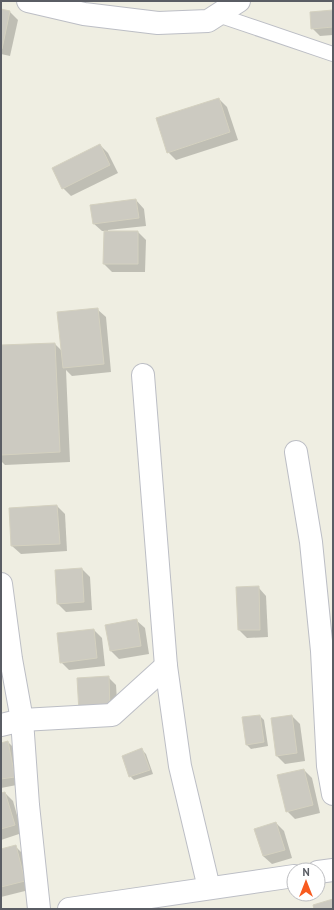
<svg xmlns="http://www.w3.org/2000/svg" width="334" height="910" font-family="'PT Sans',sans-serif">
	<rect width="100%" height="100%" fill="#efeee2"/>
	<g fill="#0003">
		<path d="M1 10 9 11 18 20 10 56 1 54Z"/>
		<path d="M333 11V35L320 36 312 28Z"/>
		<path d="M219 99 227 107 238 140 176 160 168 152Z"/>
		<path d="M100 145 108 153 118 173 71 196 63 188Z"/>
		<path d="M136 200 144 209 146 226 108 230V232H138L146 240 145 272H112L104 264 105 231H102L93 223Z"/>
		<path d="M97 309 106 317 111 372 72 376 66 370 70 462 5 465 1 461V346L55 344 62 351Z"/>
		<path d="M57 506 65 514 67 551 21 554 12 546Z"/>
		<path d="M82 569 90 577 92 610 66 612 58 604Z"/>
		<path d="M258 587 266 596 268 637 247 638 239 630Z"/>
		<path d="M136 620 145 628 149 654 119 659 111 651 107 626Z"/>
		<path d="M94 630 102 638 105 666 69 670 61 662Z"/>
		<path d="M108 677 116 685 118 718 80 712Z"/>
		<path d="M260 716 264 720 268 746 251 749 246 744Z"/>
		<path d="M292 716 300 724 305 761 285 764 277 756 272 718Z"/>
		<path d="M8 742 16 750 22 784 1 788V744Z"/>
		<path d="M142 750 146 754 153 774 134 780 130 776Z"/>
		<path d="M304 770 312 778 320 813 295 819 287 811Z"/>
		<path d="M5 793 13 801 22 833 1 840V794Z"/>
		<path d="M276 823 284 831 292 858 272 864 263 856Z"/>
		<path d="M16 847 24 855 33 889 1 897V850Z"/>
	</g>
	<g fill="#cccac1" stroke="#d4d1c0">
		<path d="M1 9 10 11 2 49 1 48Z"/>
		<path d="M333 10V27L311 29 310 12Z"/>
		<path d="M219 98 230 132 167 153 156 118Z"/>
		<path d="M100 144 110 165 62 189 52 168Z"/>
		<path d="M136 199 139 218 93 224 90 205Z"/>
		<path d="M104 231H138V264H103Z"/>
		<path d="M98 308 104 364 63 368 57 312Z"/>
		<path d="M55 343 60 452 1 455V345Z"/>
		<path d="M57 505 60 544 11 546 9 508Z"/>
		<path d="M82 568 84 602 57 604 55 570Z"/>
		<path d="M259 586 260 630H238L236 587Z"/>
		<path d="M137 619 141 646 110 651 105 625Z"/>
		<path d="M94 629 97 658 60 663 57 633Z"/>
		<path d="M109 676 110 710 79 712 77 678Z"/>
		<path d="M260 715 264 742 246 745 242 717Z"/>
		<path d="M292 715 297 753 276 756 271 718Z"/>
		<path d="M8 741 15 777 1 779V743Z"/>
		<path d="M142 748 150 770 129 777 122 756Z"/>
		<path d="M304 769 313 805 286 812 277 775Z"/>
		<path d="M5 792 15 825 1 829V793Z"/>
		<path d="M276 822 285 850 263 856 254 829Z"/>
		<path d="M16 845 25 881 1 887V849Z"/>
		<path d="M333 899V909H314L313 905Z"/>
	</g>
	<g fill="none" stroke-linecap="round" stroke-linejoin="round">
		<g stroke="#bcbec5" stroke-width="16">
			<path id="lane" d="M218 15 333 54"/>
		</g>
		<g stroke="#bcbec5" stroke-width="24">
			<g id="street">
				<path d="M28 1 84 14 158 23 208 21 239 1"/>
				<path d="M143 375 166 666 180 766 209 888"/>
				<path d="M296 452 311 542 322 651 328 766 333 794"/>
				<path d="M1 584 11 659 22 720 28 805 39 909"/>
				<path d="M1 725 22 720 112 715 166 666"/>
				<path d="M318 872 333 870"/>
				<path d="M69 909 294 876"/>
			</g>
		</g>
		<use href="#lane" stroke="#fff" stroke-width="14"/>
		<use href="#street" stroke="#fff" stroke-width="22"/>
	</g>
	<rect width="334" height="910" fill="none" stroke="#5a5d64" stroke-width="4"/>
	<g transform="translate(306 882)"><circle r="19" fill="#ffffff" stroke="#bdbec1"/>
	<path d="M0-3L7 15L0 10L-7 15Z" fill="#f85b1f"/>
	<text y="-6" font-size="11" font-weight="bold" text-anchor="middle" fill="#5a5d64">N</text>
	</g>
</svg>
